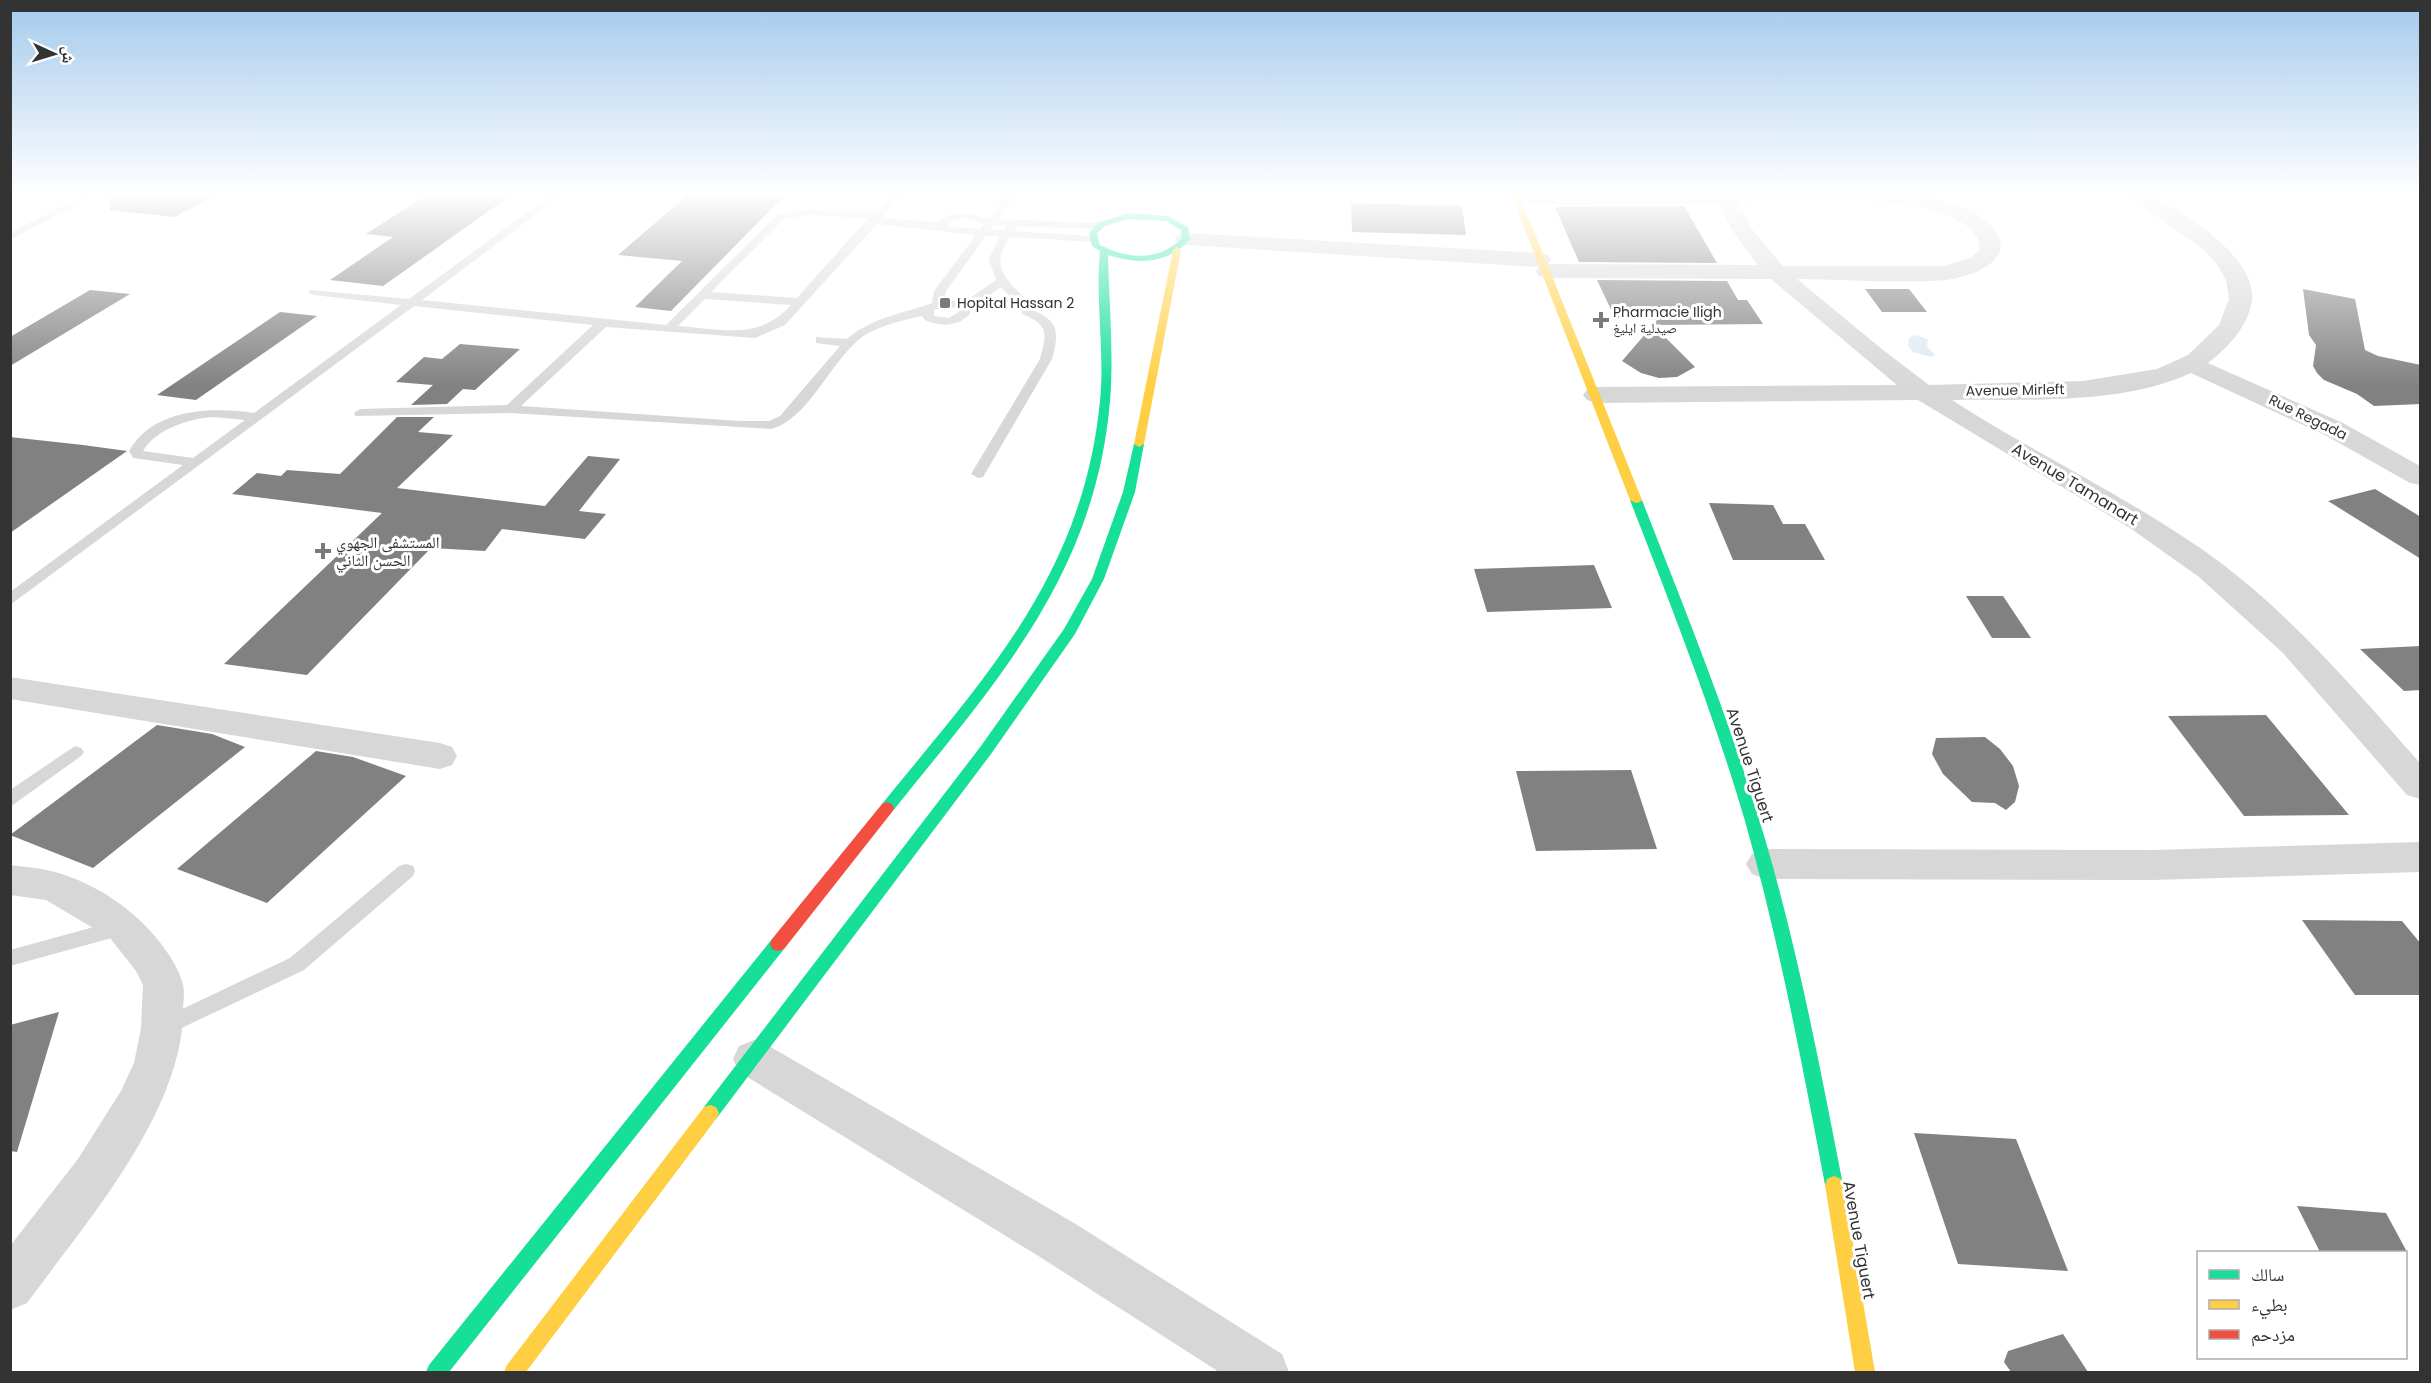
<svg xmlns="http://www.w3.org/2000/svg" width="2431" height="1383" font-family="Poppins,'Noto Naskh Arabic',sans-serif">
	<rect width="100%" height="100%" fill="#fff"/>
	<path fill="#ddebf3" d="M1914 335 1928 339 1927 346 1935 355 1931 357 1913 352 1908 346 1909 338Z"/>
	<g fill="#818181">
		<path d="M111 194H216L175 217 110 210Z"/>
		<path d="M428 194H513L383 286 330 280 393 237 366 234Z"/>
		<path d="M689 194H786L671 311 635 307 682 261 618 255Z"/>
		<path d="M1351 203 1462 206 1466 235 1352 232Z"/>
		<path d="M1684 206 1717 263 1579 262 1555 207Z"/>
		<path d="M1597 280 1727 281 1738 300H1747L1763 324 1653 325 1657 320 1615 318Z"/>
		<path d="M1865 289H1909L1927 312H1882Z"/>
		<path d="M2303 289 2355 299 2365 350 2378 356 2421 365V404L2374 406 2357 394 2324 380 2317 373 2313 366 2316 345 2309 335Z"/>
		<path d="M90 290 130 294 10 366V337Z"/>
		<path d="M280 312 317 316 196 400 157 395Z"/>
		<path d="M1653 325 1695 367 1677 377 1659 378 1641 373 1622 361Z"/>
		<path d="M460 344 520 349 475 390 463 389 447 404 411 405 433 385 396 382 424 357 442 359Z"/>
		<path d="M397 417H434L418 432 453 435 397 488 545 506 588 456 620 459 579 511 606 514 585 539 502 529 485 551 431 548 307 675 224 664 382 513 232 494 257 473 281 476 287 470 340 474Z"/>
		<path d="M10 437 83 445 127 451 10 533Z"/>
		<path d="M2375 489 2421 517V559L2328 501Z"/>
		<path d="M1709 503 1773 505 1783 524H1805L1825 560H1733Z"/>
		<path d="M1594 565 1612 608 1487 612 1474 569Z"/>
		<path d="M1966 596H2003L2031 638H1992Z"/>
		<path d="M2421 646V690L2404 691 2360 649Z"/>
		<path d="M2266 715 2349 815 2244 816 2168 716Z"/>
		<path d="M157 725 212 734 245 747 93 868 10 835Z"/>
		<path d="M1985 737 2000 749 2013 766 2019 786 2015 802 2006 810 1995 803 1972 802 1943 774 1932 754 1936 738Z"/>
		<path d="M316 751 353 757 406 776 267 903 177 869Z"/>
		<path d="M1631 770 1657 849 1536 851 1516 771Z"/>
		<path d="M2302 920 2402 921 2421 944V995H2355Z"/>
		<path d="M59 1012 17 1152 10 1151V1025Z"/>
		<path d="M1914 1133 2016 1139 2068 1271 1958 1264Z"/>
		<path d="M2297 1206 2386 1213 2407 1252H2320Z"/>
		<path d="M2063 1334 2088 1372H2011L2004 1362 2008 1351Z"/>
	</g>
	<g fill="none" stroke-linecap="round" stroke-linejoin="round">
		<g fill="#d7d7d7" fill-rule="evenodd">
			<path d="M85 194H97L10 240V233Z"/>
			<path d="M552 194H563L422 300 666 325 777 215 806 209 876 212 893 194H903L882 218 939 222C954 208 970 213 988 219L1007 194H1017L999 219 1099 223 1104 226 1099 229 1017 226 1014 231 1093 236 1098 239 1093 242 1010 237C987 270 1010 281 1031 305L1032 310C1060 321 1059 333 1052 359L983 477 978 478 971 474 1040 359C1047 333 1049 325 1022 314L1021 307 1001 287 970 309V314C957 327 941 327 925 320L922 316C903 320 882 325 865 335 831 358 810 419 771 429L510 413 355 416 354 413 360 409 507 405 593 325 414 306 10 605V592L183 465 133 458 129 451C154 408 211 407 254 413L401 305 314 295 308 292 310 290 409 299ZM806 215 868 218 797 298 711 292 784 219ZM965 218 984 224 981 229 950 227 949 225 954 220ZM877 224 976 235 934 291 932 303C905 313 870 318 847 339L816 337V343L840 346 780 416 769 421H740L521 406 606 327 755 338 785 325ZM994 225 1007 226 1004 230H991ZM986 236H1000L989 259 996 280 964 302 944 300 946 291ZM705 299 791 305C758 341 723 329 678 326ZM944 307 958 308 960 311 949 318 934 316V310ZM214 417 245 420 193 458 143 451C156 429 190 418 214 417Z"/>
			<path d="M75 746 81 748 84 752 81 756 10 807V790Z"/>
			<path d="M406 864 413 866 415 871 413 876 304 970 169 1034 162 1037 155 1034 152 1028 155 1022 290 958 399 866Z"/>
			<path d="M123 919 130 921 133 927 130 933 10 966V950Z"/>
		</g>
		<g fill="#d7d7d7" fill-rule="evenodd">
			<path d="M1515 194H1910C1939 198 1974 205 1993 228 2020 260 1969 278 1944 280 1896 284 1845 279 1797 279L1883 350 1929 385 2083 381 2157 369 2188 355 2219 325 2229 299 2226 280 2217 264 2203 249 2125 194C2132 193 2141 192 2148 194 2156 195 2165 203 2172 207 2200 224 2256 262 2252 300 2249 325 2228 348 2208 363L2343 423 2420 466V485L2410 483 2325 435 2191 373C2122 405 2026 399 1952 400 2040 457 2136 500 2221 563 2296 620 2358 693 2420 763V799L2407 795 2283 653 2199 577 2130 528 1918 400 1596 403 1587 400 1583 395 1587 390 1596 387 1897 385 1771 279 1547 278 1539 276 1536 271 1539 267 1186 245 1178 244 1175 239 1178 234 1186 233 1540 253 1548 255 1551 260 1548 264 1758 265 1732 230 1719 204 1518 205 1511 203 1508 199ZM1822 199C1856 200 1981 201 1980 250L1970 258 1944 266H1783L1752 229 1738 202Z"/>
			<path d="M10 677 440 743 452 747 457 756 452 765 440 769 10 699Z"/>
			<path d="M2420 842V872L2152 880 1765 879 1752 874 1746 864 1752 854 1765 849 2152 850Z"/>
			<path d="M10 865C25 867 41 868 55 872 92 882 129 906 153 934 165 948 179 967 183 985 185 993 183 1003 183 1012 182 1113 85 1224 27 1303L10 1310V1246L78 1159 121 1091 134 1063 141 1028 143 985 136 971 110 938 46 900 10 895Z"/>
			<path d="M754 1040 769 1046 1074 1223 1282 1354 1289 1372H1219L1040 1257 739 1072 733 1059 739 1046Z"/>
		</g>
		<g fill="#16e098" fill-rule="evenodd">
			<path d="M1129 213 1168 216 1188 227 1190 239C1169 264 1138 265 1108 255 1109 303 1114 352 1110 401 1095 576 996 682 892 812H882L880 808 882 804C986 676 1083 575 1100 401 1105 351 1095 301 1100 251L1092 246 1089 233 1099 222ZM1129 219 1166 221 1181 230 1182 238C1158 262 1128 259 1100 245L1097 233 1105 226Z"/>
			<path d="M1139 441 1144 444 1135 492 1104 579 1075 634 991 754 716 1119 710 1121 704 1119 701 1113 704 1107 981 746 1064 629 1092 579 1123 492 1134 444Z"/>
			<path d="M1636 497 1642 500C1683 605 1726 710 1759 819 1796 939 1819 1062 1843 1185L1841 1191 1834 1194 1827 1191 1825 1185C1802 1063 1779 941 1745 821 1713 712 1671 606 1630 500Z"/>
			<path d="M778 937 784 939 786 944 784 949 449 1372H426L429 1365 772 939Z"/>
		</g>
		<g fill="#ffcf43" fill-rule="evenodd">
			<path d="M1511 194H1519L1642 500 1640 502 1636 503 1630 500Z"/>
			<path d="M1177 247 1181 250 1144 444 1139 447 1134 444 1173 250Z"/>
			<path d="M710 1105 716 1107 719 1113 716 1119 526 1372H504L507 1365 704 1107Z"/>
			<path d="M1834 1176 1841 1179 1843 1185 1875 1372H1855L1825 1185 1827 1179Z"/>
		</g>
		<path fill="#f24e42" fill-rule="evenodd" d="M887 802 892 804 894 808 892 812 784 949 778 951 772 949 770 944 772 939 882 804Z"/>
	</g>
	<linearGradient id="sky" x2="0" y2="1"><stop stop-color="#a3caec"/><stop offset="0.5" stop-color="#fff"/><stop offset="1" stop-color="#fff" stop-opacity="0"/></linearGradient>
	<rect width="2431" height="387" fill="url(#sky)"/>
	<g fill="#7a7a7a" stroke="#fff" stroke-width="2">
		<rect x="939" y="297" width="12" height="12" rx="3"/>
		<path d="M1598 311h6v6h6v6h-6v6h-6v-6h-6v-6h6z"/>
		<path d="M320 542h6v6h6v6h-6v6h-6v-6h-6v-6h6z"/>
	</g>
	<g text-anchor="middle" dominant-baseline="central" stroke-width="6" stroke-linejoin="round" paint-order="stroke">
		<g font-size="14" fill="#333" stroke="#fff" text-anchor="start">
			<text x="957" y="303">Hopital Hassan 2</text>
			<text x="1613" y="312">Pharmacie Iligh<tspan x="1613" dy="16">صيدلية ايليغ</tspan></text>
		</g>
		<g font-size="14" fill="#333" stroke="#fff">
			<text transform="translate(2015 390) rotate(-1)">Avenue Mirleft</text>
			<text transform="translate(2308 417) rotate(26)">Rue Regada</text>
		</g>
		<g font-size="16" fill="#333" stroke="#fff">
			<text transform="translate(2075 484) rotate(31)">Avenue Tamanart</text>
			<text transform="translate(1750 765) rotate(72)">Avenue Tiguert</text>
			<text transform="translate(1859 1240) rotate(80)">Avenue Tiguert</text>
		</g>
		<g font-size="16" fill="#333" stroke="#fff" text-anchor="start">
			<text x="336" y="542">المستشفى الجهوي<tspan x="336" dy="18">الحسن الثاني</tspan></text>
		</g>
	</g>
	<rect width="2431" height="1383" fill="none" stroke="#333333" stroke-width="24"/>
	<rect x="2197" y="1251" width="210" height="108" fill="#ffffff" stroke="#adadad" stroke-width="1.5"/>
	<rect x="2209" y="1270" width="30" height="9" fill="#16e098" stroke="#adadad" stroke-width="1.5"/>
	<text x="2251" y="1281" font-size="18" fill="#333333">سالك</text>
	<rect x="2209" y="1300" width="30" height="9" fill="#ffcf43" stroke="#adadad" stroke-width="1.5"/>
	<text x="2251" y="1311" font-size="18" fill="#333333">بطيء</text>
	<rect x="2209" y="1330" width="30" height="9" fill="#f24e42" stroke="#adadad" stroke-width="1.5"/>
	<text x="2251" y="1341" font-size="18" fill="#333333">مزدحم</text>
	<g transform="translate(54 54) rotate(94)" stroke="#ffffff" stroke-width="4.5" paint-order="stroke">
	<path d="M0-4.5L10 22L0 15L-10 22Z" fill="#333333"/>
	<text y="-9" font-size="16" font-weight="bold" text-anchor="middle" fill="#333333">ش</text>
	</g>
</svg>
